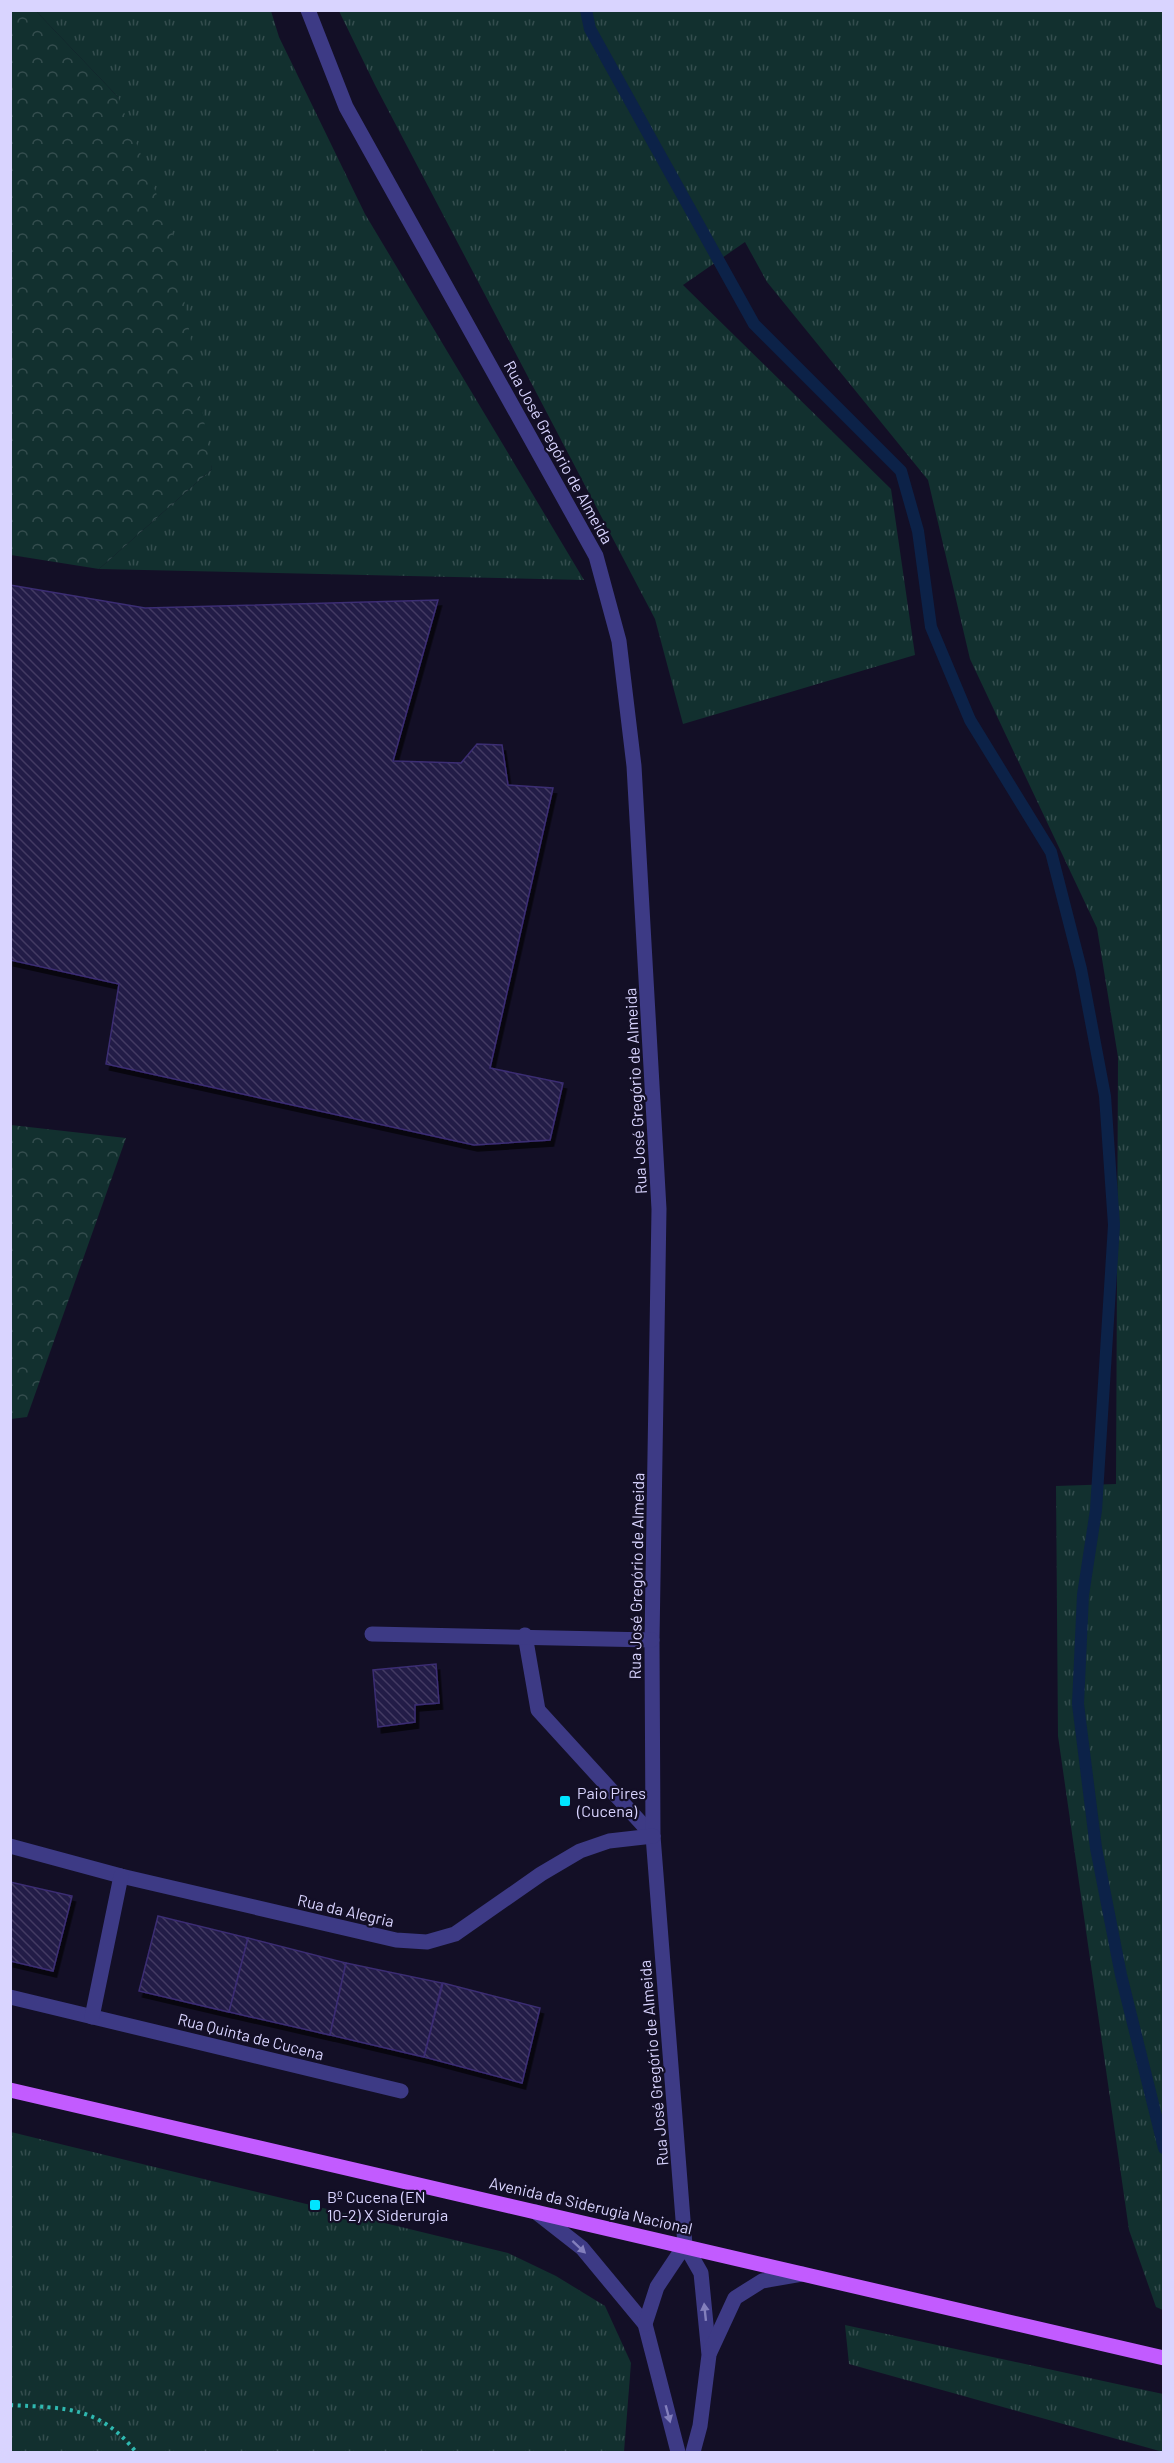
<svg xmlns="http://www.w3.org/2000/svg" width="1174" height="2463" font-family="Barlow,sans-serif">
	<defs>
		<pattern id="grass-tufts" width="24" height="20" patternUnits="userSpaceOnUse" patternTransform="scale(1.5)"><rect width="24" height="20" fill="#12302f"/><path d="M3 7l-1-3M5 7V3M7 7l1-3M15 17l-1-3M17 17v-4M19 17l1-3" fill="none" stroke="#344d4e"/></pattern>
		<pattern id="forest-crowns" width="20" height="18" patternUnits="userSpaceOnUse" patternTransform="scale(1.5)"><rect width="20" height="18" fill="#12302f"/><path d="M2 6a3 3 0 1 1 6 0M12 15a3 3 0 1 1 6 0" fill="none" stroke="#344d4e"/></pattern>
		<pattern id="building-back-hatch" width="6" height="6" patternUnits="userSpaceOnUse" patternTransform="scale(1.5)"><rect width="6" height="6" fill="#241b47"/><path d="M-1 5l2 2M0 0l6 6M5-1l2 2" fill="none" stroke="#433b63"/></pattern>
		<filter id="shadow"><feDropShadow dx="3.5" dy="6" stdDeviation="0" flood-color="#0009"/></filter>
	</defs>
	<rect width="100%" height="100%" fill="#130f26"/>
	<g fill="url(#grass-tufts)">
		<path d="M36 11H271L279 37 365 214 584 580 99 569 212 469 118 97Z"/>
		<path d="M339 11H1163V2310L1156 2307 1129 2230 1058 1736 1056 1486 1116 1484 1118 1057 1097 928 970 659 928 480 767 282 745 242 683 285 891 489 915 655 683 724 655 619 375 85Z"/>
		<path d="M11 2132 508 2253 556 2276 605 2306 631 2363 624 2452H11Z"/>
		<path d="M845 2325 1163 2394V2452L849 2364Z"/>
	</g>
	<g fill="url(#forest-crowns)">
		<path d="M10 11H36L118 97 174 238 212 469 99 569 11 555Z"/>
		<path d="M11 1125 126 1138 27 1417 11 1419Z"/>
	</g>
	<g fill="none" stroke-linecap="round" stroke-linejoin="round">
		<path stroke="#0c2248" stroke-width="12" d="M586 10 590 29 754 324 901 471 918 531 931 627 970 720 1051 852 1081 969 1105 1096 1114 1225 1096 1510 1083 1595 1078 1704 1096 1848 1121 1975 1164 2148"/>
	</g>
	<g fill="url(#building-back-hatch)" stroke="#3b2d73" stroke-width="1.5" filter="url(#shadow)">
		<path d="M10 585 145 608 438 600 393 761 461 763 477 744 502 745 508 785 553 788 490 1068 563 1083 550 1140 474 1145 106 1064 119 984 10 960Z"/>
		<path d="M436 1664 439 1703 415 1705V1722L378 1727 373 1670Z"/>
		<path d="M10 1882 72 1896 53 1971 10 1961Z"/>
		<path d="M158 1916 248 1938 229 2012 139 1991Z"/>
		<path d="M248 1938 346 1963 330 2035 229 2012Z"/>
		<path d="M346 1963 442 1983 424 2057 330 2035Z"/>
		<path d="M443 1983 540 2008 522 2083 424 2057Z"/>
	</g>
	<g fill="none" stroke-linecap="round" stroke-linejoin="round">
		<path stroke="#2fb8b0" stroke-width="4" stroke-dasharray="3 4.5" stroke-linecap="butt" d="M10 2405C65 2408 99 2406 136 2452"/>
		<g stroke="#3d3a85" stroke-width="15">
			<path d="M525 1635 538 1710 653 1836"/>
			<path d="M536 2212 582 2248 645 2324 678 2452"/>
			<path d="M645 2324 657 2287 685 2245 701 2273 709 2355 700 2426 693 2452"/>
			<path d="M710 2352 735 2298 762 2281 802 2274"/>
		</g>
		<g stroke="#3d3a85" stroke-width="15">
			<path d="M308 10 346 107 596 556 619 641 634 766 659 1209 652 1640 653 1836 685 2245"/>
			<path d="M372 1634 652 1640"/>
			<path d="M10 1846 121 1876 396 1940 427 1942 455 1934 541 1874 580 1851 609 1841 653 1836"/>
			<path d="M10 1997 401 2091"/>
			<path d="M92 2017 121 1876"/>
		</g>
		<path stroke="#c25bff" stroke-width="15" d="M10 2090 1164 2358"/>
	</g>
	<defs><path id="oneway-solid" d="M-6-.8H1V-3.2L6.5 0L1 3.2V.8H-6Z" transform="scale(1.5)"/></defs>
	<g fill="#837fbc">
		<use href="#oneway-solid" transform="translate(579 2247) rotate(43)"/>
		<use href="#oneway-solid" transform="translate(705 2312) rotate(-96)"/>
		<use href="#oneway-solid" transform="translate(668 2414) rotate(75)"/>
	</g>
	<g fill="#00e5ff" stroke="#130f26" stroke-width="2">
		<rect x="559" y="1795" width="12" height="12" rx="3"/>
		<rect x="309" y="2199" width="12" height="12" rx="3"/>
	</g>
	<g text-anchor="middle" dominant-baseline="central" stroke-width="4.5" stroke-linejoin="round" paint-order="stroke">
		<g font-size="16" fill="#d9d4ff" stroke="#130f26">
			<text transform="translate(559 452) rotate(61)">Rua José Gregório de Almeida</text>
			<text transform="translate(635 1091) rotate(-93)">Rua José Gregório de Almeida</text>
			<text transform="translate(636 1576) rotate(-89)">Rua José Gregório de Almeida</text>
			<text transform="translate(346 1910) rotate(13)">Rua da Alegria</text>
			<text transform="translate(251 2036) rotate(14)">Rua Quinta de Cucena</text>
			<text transform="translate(653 2063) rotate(-95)">Rua José Gregório de Almeida</text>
			<text transform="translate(591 2205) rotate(13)">Avenida da Siderugia Nacional</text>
		</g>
		<g font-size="16" fill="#d9d4ff" stroke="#130f26" text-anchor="start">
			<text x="577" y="1792">Paio Pires<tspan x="577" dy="18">(Cucena)</tspan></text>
			<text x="327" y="2196">Bº Cucena (EN<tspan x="327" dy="18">10-2) X Siderurgia</tspan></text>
		</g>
	</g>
	<rect width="1174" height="2463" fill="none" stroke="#d9d4ff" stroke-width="24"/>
</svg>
